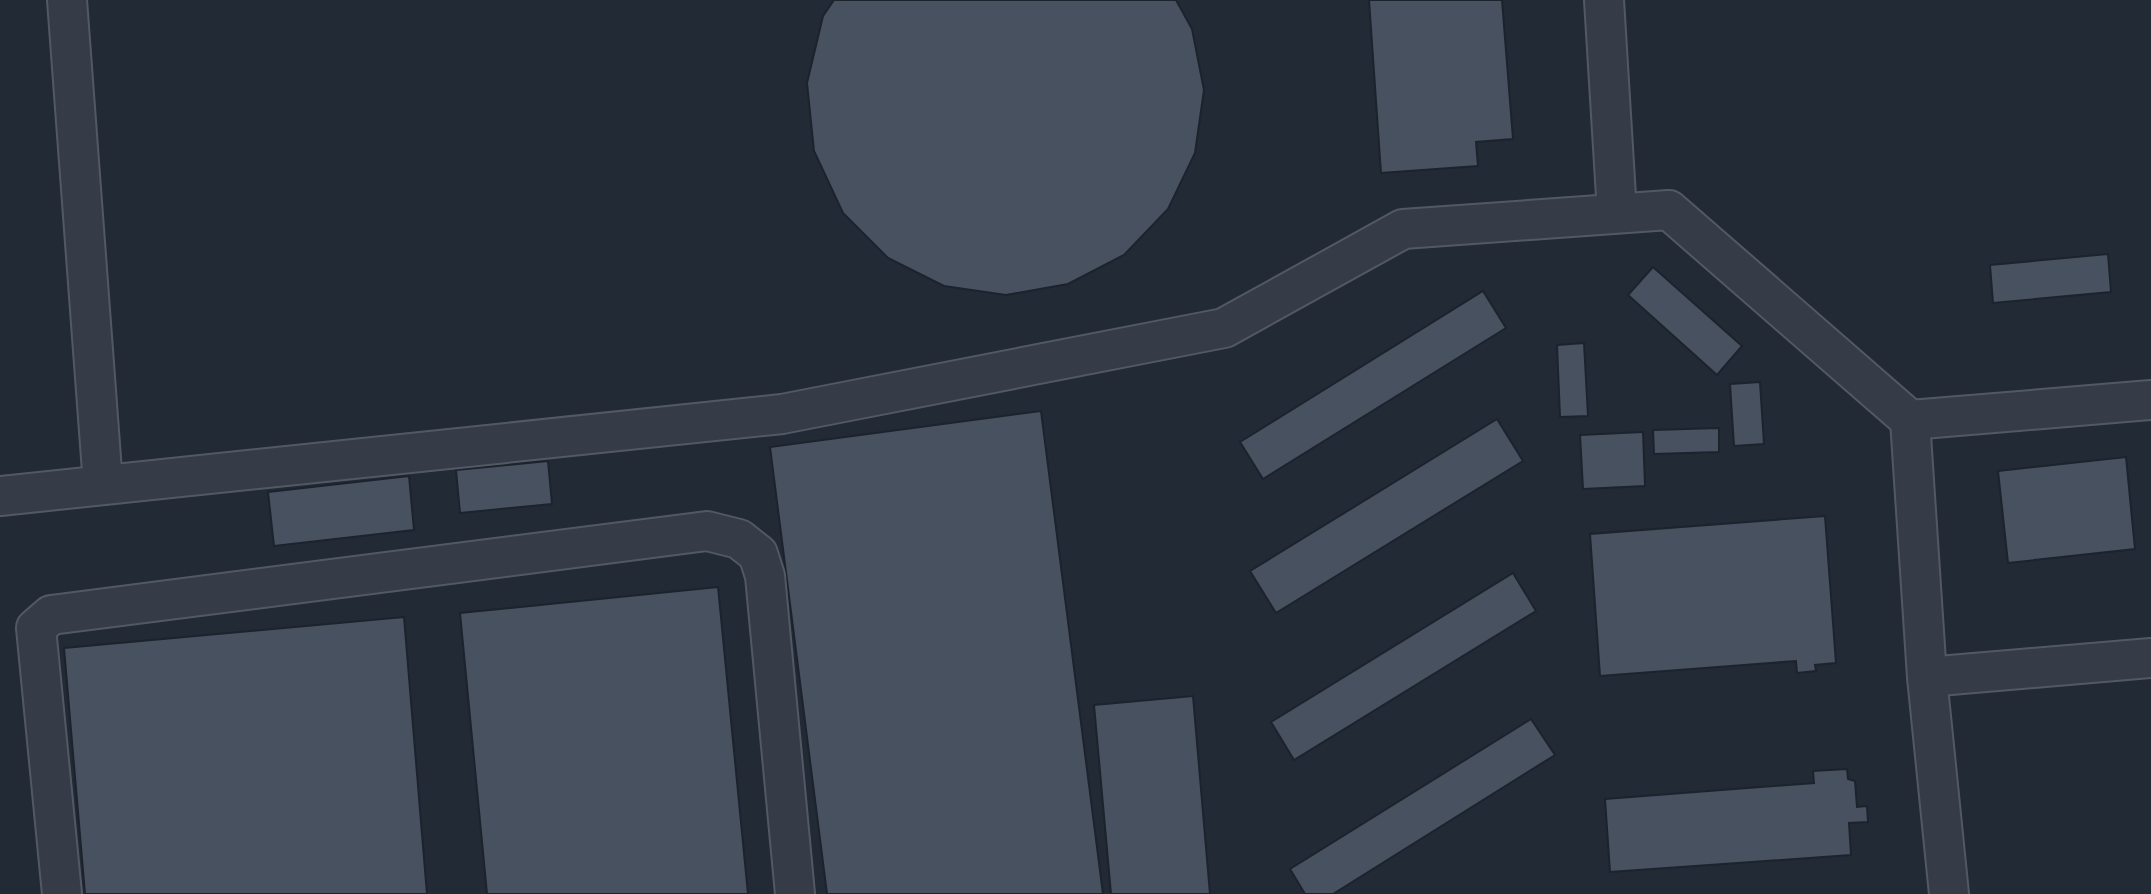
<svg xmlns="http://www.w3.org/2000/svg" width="2151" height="894" font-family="Barlow,sans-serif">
	<rect width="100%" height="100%" fill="#222a36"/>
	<g fill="#485160" stroke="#1c232d" stroke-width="2">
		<path d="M834 0H1176L1192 29 1204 90 1195 153 1168 209 1124 255 1068 284 1006 295 944 286 888 258 843 213 814 151 807 83 823 16Z"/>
		<path d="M1369 0H1502L1513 139 1476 142 1478 166 1381 173Z"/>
		<path d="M2108 254 2111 292 1993 303 1990 265Z"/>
		<path d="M1653 267 1742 346 1717 375 1628 295Z"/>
		<path d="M1483 291 1506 328 1263 479 1240 442Z"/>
		<path d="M1584 343 1588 416 1560 417 1557 345Z"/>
		<path d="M1760 382 1764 444 1734 446 1730 384Z"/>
		<path d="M1041 411 1103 894H827L770 447Z"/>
		<path d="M1497 419 1523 461 1276 613 1250 571Z"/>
		<path d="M1719 428V452L1654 454 1653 430Z"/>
		<path d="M1643 432 1645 486 1583 489 1580 435Z"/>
		<path d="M2126 457 2135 549 2008 563 1998 471Z"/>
		<path d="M548 461 552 504 460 513 456 470Z"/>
		<path d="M409 476 414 530 274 546 268 492Z"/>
		<path d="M1825 516 1836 663 1815 665 1816 671 1797 673 1796 661 1600 676 1590 534Z"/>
		<path d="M1513 573 1536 611 1294 760 1271 722Z"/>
		<path d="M718 587 748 894H487L460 613Z"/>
		<path d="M404 617 427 894H85L64 648Z"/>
		<path d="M1193 696 1210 894H1111L1094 705Z"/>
		<path d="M1531 719 1555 755 1333 894H1305L1290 869Z"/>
		<path d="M1847 769 1848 779 1855 781 1857 807 1867 806 1868 822 1849 823 1851 855 1610 872 1605 799 1814 783 1813 771Z"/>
	</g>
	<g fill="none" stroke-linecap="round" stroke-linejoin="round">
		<g stroke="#535964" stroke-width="42">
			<g id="minor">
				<path d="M67 0 103 485"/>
				<path d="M1604 0 1617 213"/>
				<path d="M1910 420 2151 400"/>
				<path d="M0 496 782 414 1224 328 1403 229 1669 210 1910 420 1927 677 1949 894"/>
				<path d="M1927 677 2151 658"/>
				<path d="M62 894 36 628 51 615 707 531 739 539 758 554 765 576 795 894"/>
			</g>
		</g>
		<use href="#minor" stroke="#353c47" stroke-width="38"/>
	</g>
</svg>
